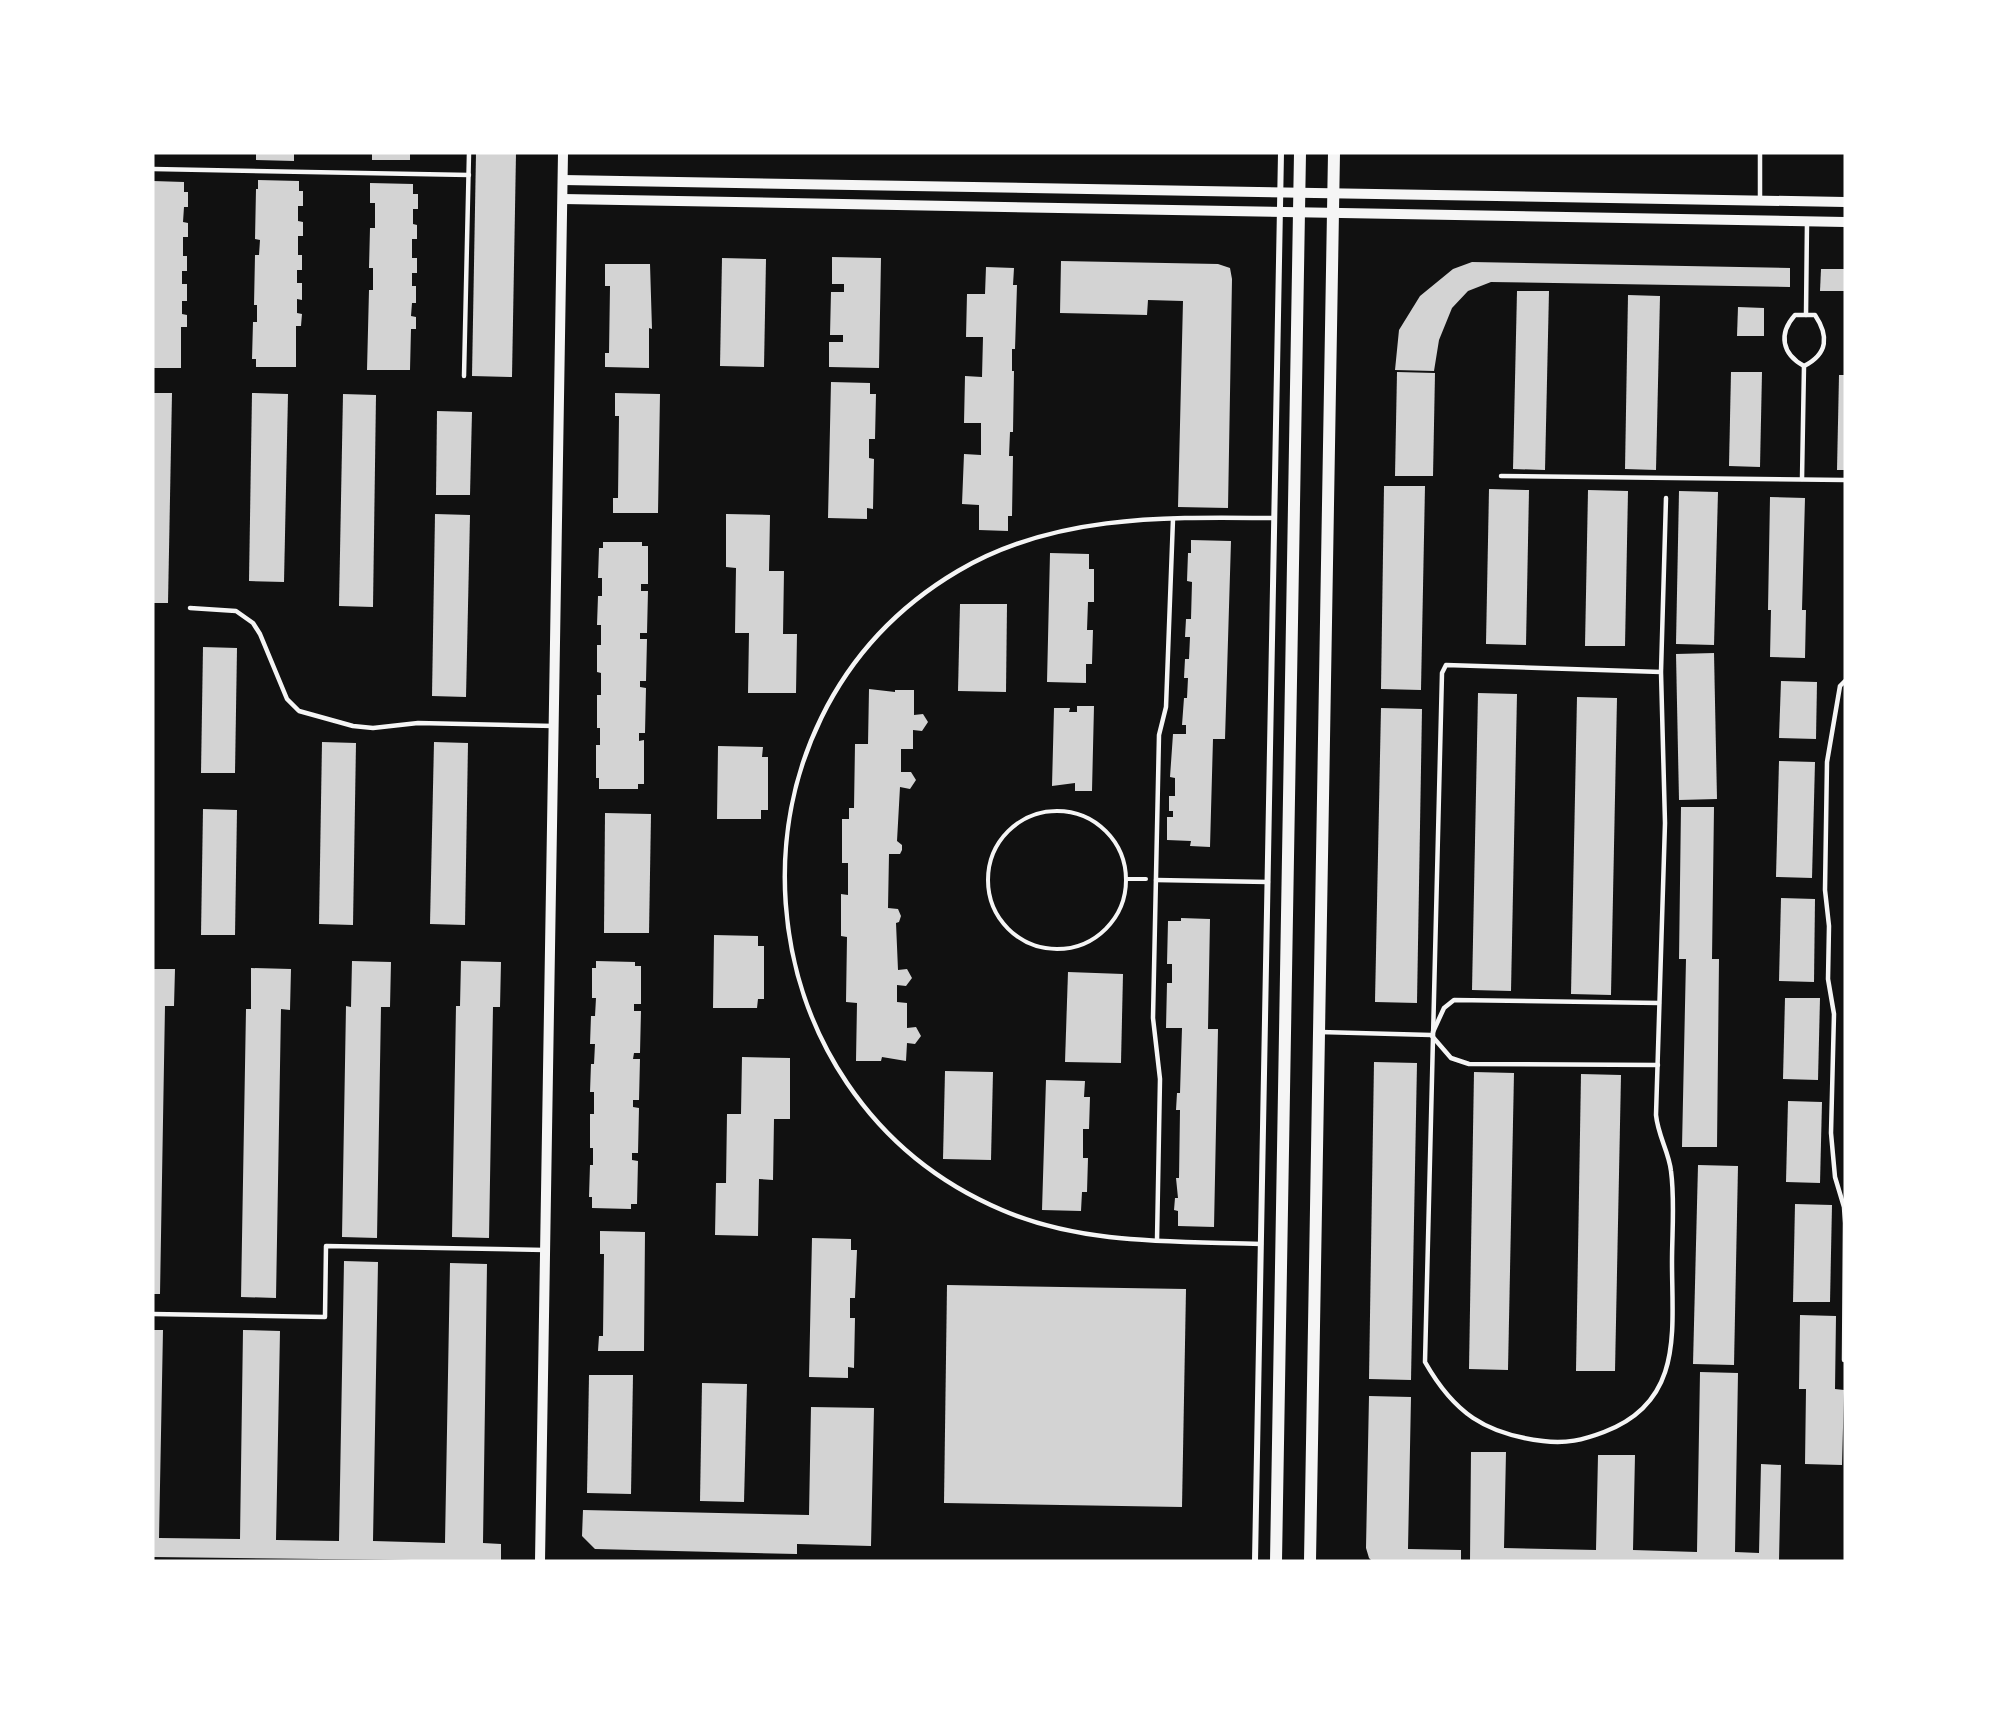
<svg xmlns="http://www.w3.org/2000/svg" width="1998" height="1714" font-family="Helvetica,sans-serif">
	<rect width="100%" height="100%" fill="#111"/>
	<g fill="#d3d3d3">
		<path d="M256 153H294V161L256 160Z"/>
		<rect x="372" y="153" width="38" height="7"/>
		<path d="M476 153H516L512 377 472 376Z"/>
		<path d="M258 180 299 181V191H303V206H298V221L303 222V236H298V255H302V270H297V283H302V300L297 299V313L302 314 301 326H296V367H256V359H252L253 322H257V305H254L255 255H259L260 240 255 239 256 189H258Z"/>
		<path d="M153 181 184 182V192H188V207H184L183 222 188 223V237H183V256H187V271H182V284H187V301H182V314L187 315V327H181V368H153Z"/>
		<path d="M370 183 413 184V194H418V209H413V224L417 225V239H412V258H417V273H412V286H416V303H412L411 316 416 317V329H411L410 370H367L369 290H373V268H369L370 228H375V203H370Z"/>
		<path d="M832 257 881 258 879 368 829 367V342H843V335H830L831 292H844V284H832Z"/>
		<path d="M722 258 766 259 764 367 720 366Z"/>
		<path d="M1061 261 1218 264 1230 268 1232 279 1228 508 1178 507 1183 301 1148 300 1147 315 1060 313Z"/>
		<path d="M1472 262 1790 268V287L1491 282 1468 291 1452 308 1439 340 1434 371 1395 370 1399 330 1420 296 1453 269Z"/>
		<path d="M605 264H650L652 329 649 328V368L605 367V353H609L610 286H605Z"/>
		<path d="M986 267 1014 268 1013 285H1017L1015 349H1012V371H1014L1013 432H1010L1009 456H1013L1012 516H1008V531L979 530V505L962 504 964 454 981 455V423H964L965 376 982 377 983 337H966L967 294H985Z"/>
		<path d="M1821 269H1845V291H1820Z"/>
		<path d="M1517 291H1549L1545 470 1513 469Z"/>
		<path d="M1628 295 1660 296 1656 470 1625 469Z"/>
		<path d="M1738 307 1764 308V336H1737Z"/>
		<path d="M1397 372 1435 373 1433 476H1395Z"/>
		<path d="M1731 372H1762L1760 467 1729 466Z"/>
		<path d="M1839 375H1845V470H1837Z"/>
		<path d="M831 382 870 383V394H876L875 439H869V458L874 459 873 509 867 508V519L828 518Z"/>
		<path d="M153 393H172L168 603H153Z"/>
		<path d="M252 393 288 394 284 582 249 581Z"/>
		<path d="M615 393 660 394 658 513H613V498H618L619 416H615Z"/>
		<path d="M343 394 376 395 373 607 339 606Z"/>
		<path d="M437 411 472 412 470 495H436Z"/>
		<path d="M1384 486H1425L1421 690 1381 689Z"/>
		<path d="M1489 489 1529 490 1526 645 1486 644Z"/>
		<path d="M1588 490 1628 491 1625 646H1585Z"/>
		<path d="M1679 491 1718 492 1714 645 1676 644Z"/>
		<path d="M1770 497 1805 498 1802 610H1806L1805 658 1770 657 1771 610H1768Z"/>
		<path d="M435 514 470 515 466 697 432 696Z"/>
		<path d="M726 514 770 515 769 571H784L783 634H797L796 693H748L749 633H735L736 568 726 567Z"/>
		<path d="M1191 540 1231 541 1225 739H1213L1210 847 1190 846 1191 841 1167 840V817H1173V811H1169V796H1175V778L1170 777 1173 734H1186V725H1182L1184 698H1187L1188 678H1184L1185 659H1189L1190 637H1185L1186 619H1191L1192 582 1187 581 1188 553H1191Z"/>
		<path d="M603 542H642V546H648V584H641V591H648L647 633H640V639H647L646 681H640V687L646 688 645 733H639V741L644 740V784H638V789H599V778H596V745H600V728H597V695H601V673L597 672V645H601V625H597L598 596H602V578H598L599 548H603Z"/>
		<path d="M1050 553 1089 554V569H1094V602H1088L1087 630H1093L1092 664H1086V683L1047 682Z"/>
		<path d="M960 604H1007L1006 692 958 691Z"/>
		<path d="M203 647 237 648 235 773H201Z"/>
		<path d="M1714 653 1717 799 1679 800 1676 654Z"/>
		<path d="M1781 681 1817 682 1816 739 1779 738Z"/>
		<path d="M869 689 895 692V690H914V715L923 714 928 722 922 731 913 730V749H901V772H911L916 780 910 789 900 787 897 841 902 845V850L900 854H889L888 908 898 909 901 916 899 922 896 923 898 970 907 969 912 978 906 986 897 985V1002L907 1003V1028L916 1027 921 1036 915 1044 907 1043 906 1061 882 1057 881 1061H856L857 1003 846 1002 847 937 841 936V894L848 895V863H842V819H849V808H854L855 744H868Z"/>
		<path d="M1478 693 1517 694 1511 991 1472 990Z"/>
		<path d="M1577 697 1617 698 1611 995 1571 994Z"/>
		<path d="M1077 706H1094L1092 791H1075V783L1052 786 1054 708H1070L1069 712H1077Z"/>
		<path d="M1381 708 1422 709 1417 1003 1375 1002Z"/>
		<path d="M322 742 356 743 353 925 319 924Z"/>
		<path d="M434 742 468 743 465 925 430 924Z"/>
		<path d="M718 746 763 747 762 757H768V810H761V819H717Z"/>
		<path d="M1779 761 1815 762 1812 878 1776 877Z"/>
		<path d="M1681 807H1714L1712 959H1719L1717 1147H1682L1686 959H1679Z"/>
		<path d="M203 809 237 810 235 935H201Z"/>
		<path d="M605 813 651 814 649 933H604Z"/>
		<path d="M1781 898 1815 899 1814 982 1779 981Z"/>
		<path d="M1181 918 1210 919 1208 1029H1218L1214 1227 1178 1226V1211L1174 1210 1175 1198H1178L1176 1178H1179L1180 1110H1176L1177 1093H1180L1182 1028H1166L1167 983H1172V964H1167L1168 921H1181Z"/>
		<path d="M714 935 758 936V946H764V999H758L757 1008H713Z"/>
		<path d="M352 961 391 962 390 1007H381L377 1238 342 1237 346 1006 351 1007Z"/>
		<path d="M461 961 501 962 500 1007H493L489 1238 452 1237 456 1006H460Z"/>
		<path d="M596 961 635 962V966H641V1004H634V1011H641L640 1053H634L633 1059H640L639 1100H633V1107L639 1108 638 1153H632V1160L638 1161 637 1204H631V1209L592 1208V1197H589L590 1165H593V1148H590V1114H594V1092H590L591 1064H594L595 1044H590L591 1016H595L596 998H592V968H596Z"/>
		<path d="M251 968 291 969 290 1010 281 1009 276 1298 241 1297 246 1009H251Z"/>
		<path d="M153 969H175L174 1006H165L160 1294H153Z"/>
		<path d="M1068 972 1123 974 1121 1063 1065 1062Z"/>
		<path d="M1785 998H1820L1818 1080 1783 1079Z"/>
		<path d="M742 1057 790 1058V1119H774L773 1180 759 1179 758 1236 715 1235 716 1183H726L727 1114H741Z"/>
		<path d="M1374 1062 1417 1063 1411 1380 1369 1379Z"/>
		<path d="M945 1071 993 1072 991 1160 943 1159Z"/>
		<path d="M1474 1072 1514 1073 1508 1370 1469 1369Z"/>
		<path d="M1581 1074 1621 1075 1615 1371H1576Z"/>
		<path d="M1046 1080 1085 1081 1084 1097H1090L1089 1129H1083V1158H1088L1087 1192H1082L1081 1211 1042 1210Z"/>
		<path d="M1788 1101 1822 1102 1820 1183 1786 1182Z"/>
		<path d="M1698 1165 1738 1166 1734 1365 1693 1364Z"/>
		<path d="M1795 1204 1832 1205 1830 1302H1793Z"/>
		<path d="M600 1231 645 1232 644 1351H598L599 1336H603L604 1254H600Z"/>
		<path d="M812 1238 851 1239V1250H857L855 1298H850V1318H855L854 1368 848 1367V1378L809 1377Z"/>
		<path d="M344 1261 378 1262 373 1541 445 1543 450 1263 487 1264 483 1543 501 1544V1561L153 1557V1330H163L159 1538 240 1539 243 1330 280 1331 276 1540 339 1541Z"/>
		<path d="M947 1285 1186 1289 1182 1507 944 1503Z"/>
		<path d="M1800 1315 1836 1316 1835 1389 1844 1390 1842 1465 1805 1464 1806 1389H1799Z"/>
		<path d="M1700 1372 1738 1373 1735 1552 1759 1553 1761 1464 1781 1465 1779 1561H1470L1471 1452H1506L1504 1548 1596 1550 1598 1455H1635L1633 1550 1697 1552Z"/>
		<path d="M589 1375H633L631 1494 587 1493Z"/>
		<path d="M702 1383 747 1384 744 1502 700 1501Z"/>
		<path d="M1369 1396 1411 1397 1408 1549 1461 1550V1561H1372L1369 1558 1366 1548Z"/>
		<path d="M811 1407 874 1408 871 1546 797 1544V1554L595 1549 582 1536 583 1510 809 1515Z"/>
	</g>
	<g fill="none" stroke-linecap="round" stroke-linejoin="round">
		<g stroke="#f5f5f5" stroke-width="4">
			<circle cx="1057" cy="880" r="69"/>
			<path d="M1126 879H1146"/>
		</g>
		<g stroke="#f5f5f5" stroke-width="4.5">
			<path d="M153 169 469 175"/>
			<path d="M1760 201V153"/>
			<path d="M1795 315H1815C1829 336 1828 354 1804 366 1782 354 1778 334 1795 315Z"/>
			<path d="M1806 315 1807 222"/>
			<path d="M464 376 469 153"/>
			<path d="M1501 476 1845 480"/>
			<path d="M1802 479 1804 366"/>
			<path d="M190 608 236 611 253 623 260 634 287 699 299 711 353 726 373 728 418 723 554 726"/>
			<path d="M1661 672 1446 665 1442 673 1425 1362C1454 1413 1485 1434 1543 1441 1566 1444 1583 1440 1604 1432 1684 1402 1672 1331 1672 1262 1672 1232 1675 1201 1671 1171 1669 1152 1658 1136 1656 1115L1665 823 1661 672 1666 498"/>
			<path d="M1156 880 1268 882"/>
			<path d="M1320 1032 1431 1035"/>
			<path d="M1433 1032 1444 1008 1454 1000 1659 1003"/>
			<path d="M1432 1036 1451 1058 1469 1064 1658 1065"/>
			<path d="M1157 1240 1160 1079 1153 1018 1159 735 1166 707 1173 519"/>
			<path d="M1261 1244C1174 1241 1083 1245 1002 1210 735 1097 707 719 958 571 1054 514 1166 517 1274 518"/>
			<path d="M153 1314 325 1317 326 1246 545 1250"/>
			<path d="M1844 1360 1845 1223 1844 1207 1835 1177 1831 1133 1834 1014 1828 979 1829 926 1825 890 1827 762 1840 686 1845 681"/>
		</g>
		<path stroke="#f5f5f5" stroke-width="6" d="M1255 1561 1281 153"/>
		<g stroke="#f5f5f5" stroke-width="10">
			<path d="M563 180 1845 202"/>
			<path d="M563 199 1845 222"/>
			<path d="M540 1561 563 153"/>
		</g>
		<g stroke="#f5f5f5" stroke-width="12">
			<path d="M1276 1561 1300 153"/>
			<path d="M1310 1561 1334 153"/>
		</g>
	</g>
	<rect width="1998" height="1714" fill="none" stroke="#ffffff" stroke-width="309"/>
</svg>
